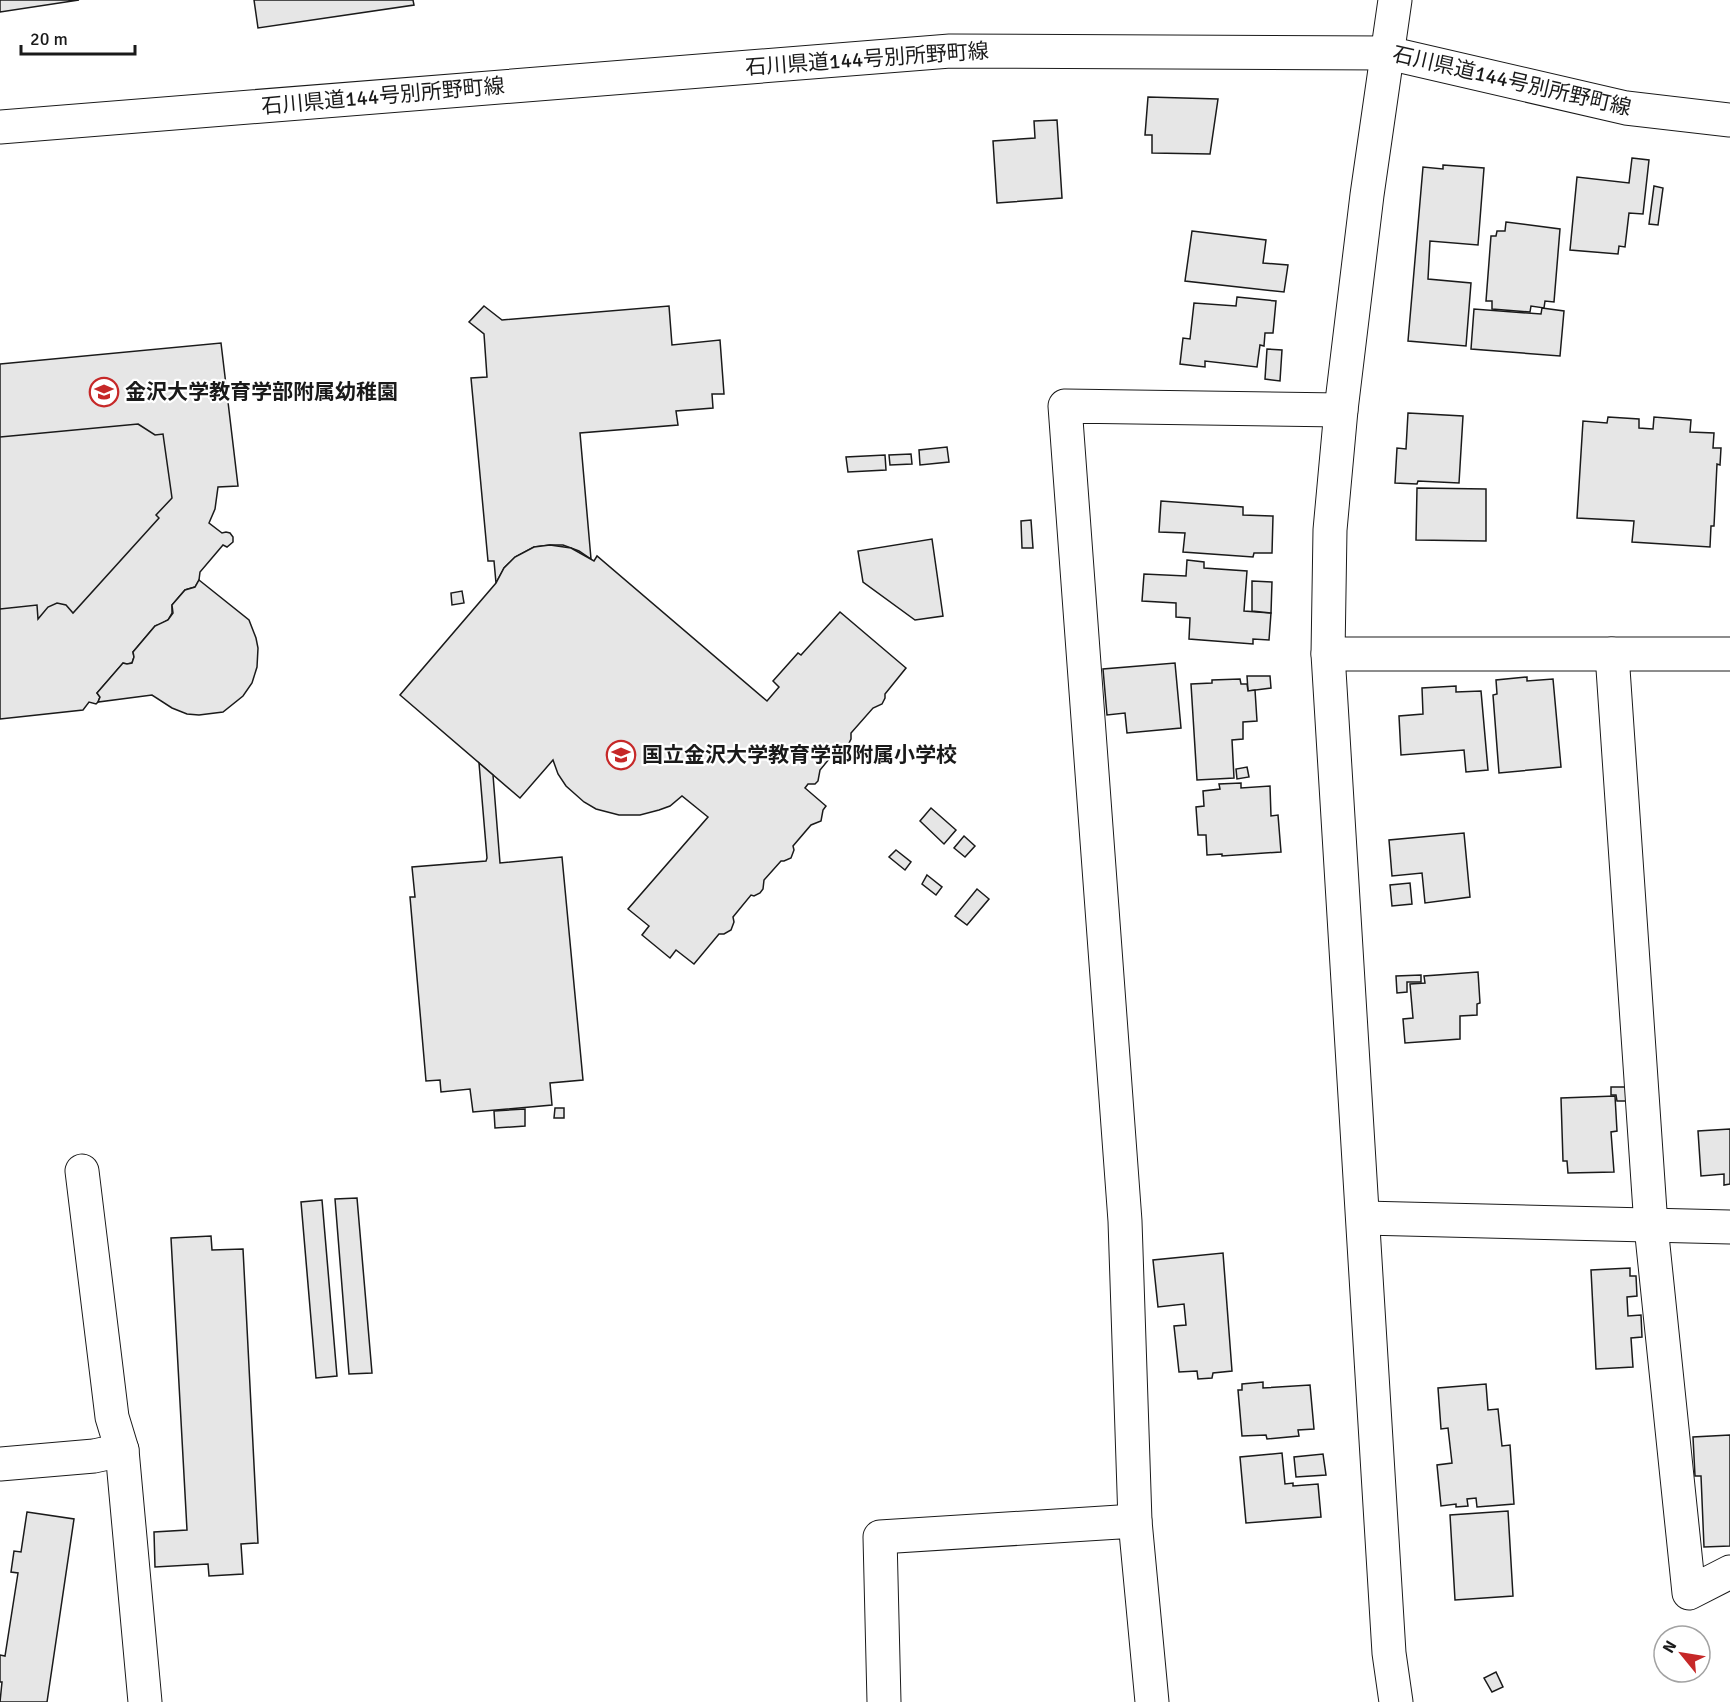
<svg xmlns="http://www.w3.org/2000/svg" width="1730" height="1702" font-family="Signika,'Noto Sans JP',sans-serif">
	<rect width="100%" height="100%" fill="#fff"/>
	<g fill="#e6e6e6" stroke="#1a1a1a" stroke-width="1.5">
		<path d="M0 0H79L0 12Z"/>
		<path d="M254 0H413L414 5 258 28Z"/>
		<path d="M1148 97 1218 99 1210 154 1152 153V135H1145Z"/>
		<path d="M1057 120 1062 198 997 203 993 141 1035 138 1034 121Z"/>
		<path d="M1632 158 1649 160 1643 214 1629 213 1625 247 1619 246 1618 254 1570 250 1577 177 1629 183Z"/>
		<path d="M1443 165 1484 168 1478 245 1430 241 1428 279 1471 283 1466 346 1408 341 1423 167 1443 169Z"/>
		<path d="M1654 186 1663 188 1658 225 1649 224Z"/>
		<path d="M1506 222 1560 229 1554 302 1545 301 1544 308 1531 306 1530 312 1492 309V301H1486L1491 236H1496L1497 231H1505Z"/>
		<path d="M1192 231 1266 240 1263 263 1288 265 1284 292 1185 281Z"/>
		<path d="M1237 297 1276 301 1273 333H1265L1264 346 1260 345 1257 367 1205 361V367L1180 364 1183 338 1190 339 1194 303 1236 306Z"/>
		<path d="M484 306 502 320 669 306 672 345 720 340 724 394H712L713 408 676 411 678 425 580 433 591 559 579 551 563 545H550L534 547 515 557 504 568 496 583 494 561H488L471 378 487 377 484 334 469 322Z"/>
		<path d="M1542 308 1564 311 1560 356 1471 349 1474 309 1541 314Z"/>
		<path d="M221 343 238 486 218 487 215 509 209 523 222 533 226 532 230 533 233 537V542L227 547 223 545 200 572 199 580 195 587 185 590 172 605V613L168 620 161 624 155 626 133 652 134 657 132 663 127 664 123 663 97 693 100 697 98 702 96 704 89 702 83 710 0 719V364Z"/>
		<path d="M1267 349 1282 350 1280 381 1265 379Z"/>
		<path d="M1408 413 1463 416 1459 483 1418 481 1417 484 1395 483 1397 448 1406 449Z"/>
		<path d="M1608 417 1639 419V428L1653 429 1654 417 1691 420 1690 432 1714 433 1713 448H1721L1720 465 1717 464 1714 526H1711L1710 547 1632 542 1634 521 1577 518 1583 421 1607 423Z"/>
		<path d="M138 424 155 435 163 434 172 498 156 515 159 518 73 613 66 605 57 603 48 607 38 619 37 605 0 609V437Z"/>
		<path d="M947 447 949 462 920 465 919 450Z"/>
		<path d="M911 454 912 464 890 465 889 455Z"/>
		<path d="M885 455 886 470 848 472 846 457Z"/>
		<path d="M1417 488 1486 489V541L1416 540Z"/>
		<path d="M1161 501 1243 507V515L1273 516 1272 553H1254L1253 557 1183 552 1185 533 1159 532Z"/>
		<path d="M1031 520 1033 548H1022L1021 521Z"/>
		<path d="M932 539 943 616 915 620 863 582 858 551Z"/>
		<path d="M550 545 571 548 594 561 597 556 767 701 779 687 773 681 798 653 801 655 840 612 906 668 885 694V698L882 704 873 708 851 733V739L848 745 839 747 820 770 818 781 815 784H808L805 788 826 806 823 810 821 821 811 825 793 846 794 850 791 858 784 861H781L764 880 763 889 760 893 754 896 751 895 733 917 734 922 731 930 724 934H719L694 964 676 950 670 958 642 935 649 926 628 909 708 817 682 796 670 806 659 810 640 815H619L596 809 584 802 566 786 558 774 553 760 520 798 400 695 496 583 504 568 515 557 534 547Z"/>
		<path d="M1187 560 1204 562V568L1247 571 1244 611 1271 613 1269 640 1253 639V644L1189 639 1190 618 1176 617V603L1142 601 1144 574 1186 576Z"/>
		<path d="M199 580 249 620 256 638 258 648 257 667 252 683 243 696 223 712 199 715 187 714 172 708 152 695 98 702 100 697 97 693 123 663 127 664 132 663 134 657 133 652 155 626 168 620 173 613 172 605 185 590 195 587Z"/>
		<path d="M1252 581 1272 582 1271 613 1252 611Z"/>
		<path d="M462 591 464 603 452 605 451 593Z"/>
		<path d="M1175 663 1181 728 1127 733 1125 713 1107 715 1103 669Z"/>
		<path d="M1247 676H1270L1271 688 1248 691Z"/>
		<path d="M1527 677V681L1553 679 1561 767 1499 773 1493 695 1497 694 1496 680Z"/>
		<path d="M1240 679 1241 684H1247L1248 691 1255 690 1257 721 1243 722V739L1232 740 1234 778 1197 780 1191 684 1212 683V680Z"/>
		<path d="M1456 686V692L1481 691 1488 770 1466 772 1464 750 1401 755 1399 716 1423 714 1422 688Z"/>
		<path d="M479 763 493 775 500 863 562 857 583 1080 550 1083 552 1105 473 1112 470 1089 441 1092 440 1080 426 1081 410 897H415L412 867 486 861 487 858Z"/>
		<path d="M1247 767 1249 777 1237 779 1236 769Z"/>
		<path d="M1241 783V788L1270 786 1271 816 1278 815 1281 852 1222 856V854L1207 855 1206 835H1198L1196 807 1204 806 1203 791 1220 789 1219 784Z"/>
		<path d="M931 808 956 830 944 844 920 821Z"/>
		<path d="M1464 833 1470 897 1425 903 1422 873 1392 876 1389 840Z"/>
		<path d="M964 836 975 846 965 857 954 848Z"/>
		<path d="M896 850 911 862 905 870 889 857Z"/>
		<path d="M927 875 942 887 936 895 922 884Z"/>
		<path d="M1410 883 1412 904 1392 906 1390 885Z"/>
		<path d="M977 889 989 899 967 925 955 916Z"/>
		<path d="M1478 972 1480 1003 1477 1004V1015L1460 1016V1039L1405 1043 1403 1019 1413 1018 1410 984 1425 983 1424 976Z"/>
		<path d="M1421 975V982H1407V992L1397 993 1396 976Z"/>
		<path d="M1611 1087H1626V1101H1617L1616 1095H1611Z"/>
		<path d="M1615 1096 1617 1131 1611 1132 1614 1172 1568 1173 1567 1161H1563L1561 1098Z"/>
		<path d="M555 1108H564V1118H554Z"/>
		<path d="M525 1109V1126L495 1128 494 1111Z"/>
		<path d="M1730 1129V1184L1724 1185V1174L1701 1176 1698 1131Z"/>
		<path d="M357 1198 372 1373 349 1374 335 1199Z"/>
		<path d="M322 1200 337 1376 316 1378 301 1202Z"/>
		<path d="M211 1236 212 1250 243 1249 258 1543 241 1544 243 1574 209 1576 208 1564 155 1567 154 1532 187 1530 171 1238Z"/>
		<path d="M1223 1253 1232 1371 1213 1373 1212 1378 1198 1379 1197 1371 1179 1372 1174 1326 1186 1325 1184 1304 1158 1307 1153 1260Z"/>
		<path d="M1630 1268V1276H1636L1637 1296 1627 1297 1628 1316 1641 1315 1642 1337 1631 1338 1633 1367 1596 1369 1591 1270Z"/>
		<path d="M1263 1382V1388L1310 1385 1314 1429 1298 1430 1299 1436 1267 1439 1266 1435 1242 1436 1238 1390H1242V1384Z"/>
		<path d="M1486 1384 1488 1410 1498 1409 1502 1446 1510 1445 1514 1504 1477 1507 1476 1498 1467 1499 1468 1506 1456 1507V1504L1441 1506 1437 1465 1452 1463 1448 1428 1441 1429 1438 1388Z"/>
		<path d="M1730 1435V1546L1704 1547 1701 1476H1695L1693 1437Z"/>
		<path d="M1282 1453 1285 1484 1293 1483V1486L1318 1484 1321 1517 1246 1523 1240 1457Z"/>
		<path d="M1323 1454 1326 1475 1296 1477 1294 1457Z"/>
		<path d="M1508 1511 1513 1596 1455 1600 1450 1515Z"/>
		<path d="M27 1512 74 1519 47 1702H0L2 1682H0V1655L5 1656 18 1573 11 1572 14 1551 21 1552Z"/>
		<path d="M1496 1672 1503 1687 1492 1692 1484 1678Z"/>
	</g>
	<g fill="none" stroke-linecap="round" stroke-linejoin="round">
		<g stroke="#1a1a1a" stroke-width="35">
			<g id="minor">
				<path d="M1328 654H1730"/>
				<path d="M1612 654 1651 1226 1689 1593 1730 1572"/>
				<path d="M1364 1218 1730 1227"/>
				<path d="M122 1450 145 1702"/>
				<path d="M0 1464 94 1456 122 1450 112 1417 82 1171"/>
				<path d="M1135 1521 1125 1221 1065 406 1341 410"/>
				<path d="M884 1702 880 1537 1135 1521 1152 1702"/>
			</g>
		</g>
		<g stroke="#1a1a1a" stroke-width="35">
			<path id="tertiary" d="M1395 0 1367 195 1341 410 1330 530 1328 654 1389 1653 1396 1702"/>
		</g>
		<g stroke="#1a1a1a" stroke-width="35">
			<path id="secondary" d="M0 127 950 51 1388 53 1626 108 1730 120"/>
		</g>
		<use href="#minor" stroke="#fff" stroke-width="33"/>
		<use href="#tertiary" stroke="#fff" stroke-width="33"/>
		<use href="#secondary" stroke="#fff" stroke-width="33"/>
	</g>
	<defs>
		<g id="school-ring" transform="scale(1.5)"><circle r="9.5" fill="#fff" stroke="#c62828" stroke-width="1.5"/><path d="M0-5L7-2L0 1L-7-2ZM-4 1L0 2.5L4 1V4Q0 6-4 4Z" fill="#c62828"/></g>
	</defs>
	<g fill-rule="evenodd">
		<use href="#school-ring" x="104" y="392"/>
		<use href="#school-ring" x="621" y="755"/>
	</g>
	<g text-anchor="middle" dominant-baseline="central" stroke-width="4.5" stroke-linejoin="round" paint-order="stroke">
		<g font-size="21" fill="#1a1a1a" stroke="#fff">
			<text transform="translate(867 59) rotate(-4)">石川県道144号別所野町線</text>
			<text transform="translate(1512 81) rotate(13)">石川県道144号別所野町線</text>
			<text transform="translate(383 96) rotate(-5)">石川県道144号別所野町線</text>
		</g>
		<g font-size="21" font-weight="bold" fill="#1a1a1a" stroke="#fff" text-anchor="start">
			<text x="125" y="392">金沢大学教育学部附属幼稚園</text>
			<text x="642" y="755">国立金沢大学教育学部附属小学校</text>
		</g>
	</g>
	<g transform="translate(1682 1654) rotate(300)"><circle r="28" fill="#ffffff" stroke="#a3a3a3" stroke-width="1.5"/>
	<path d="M0-4.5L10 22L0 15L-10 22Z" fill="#c62828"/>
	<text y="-9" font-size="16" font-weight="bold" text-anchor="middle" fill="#1a1a1a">N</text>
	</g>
	<path d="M21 45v9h114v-9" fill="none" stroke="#1a1a1a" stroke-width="3"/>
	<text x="30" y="45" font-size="18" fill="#1a1a1a" stroke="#ffffff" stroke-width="4.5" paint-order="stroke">20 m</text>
</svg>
